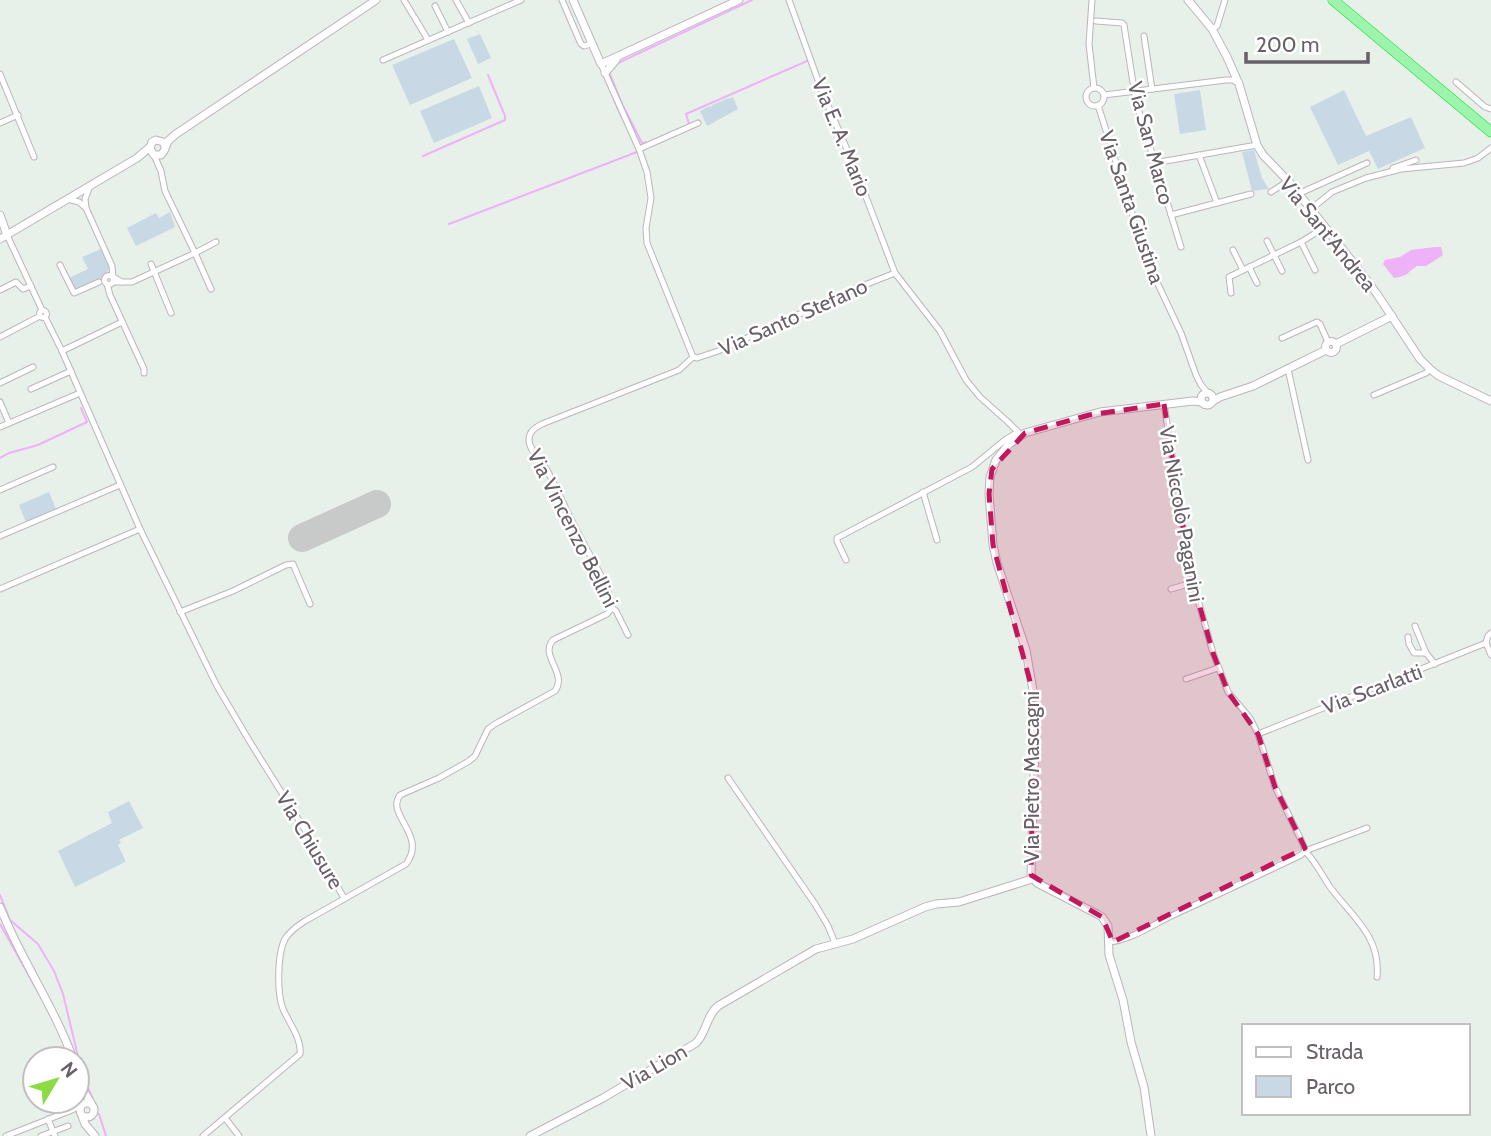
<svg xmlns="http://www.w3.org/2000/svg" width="1491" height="1136" font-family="Cabin,sans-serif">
	<rect width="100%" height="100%" fill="#e8f0ea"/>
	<g fill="#c8d8e5">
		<path d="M480 34 491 58 478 64 467 39Z"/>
		<path d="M454 39 472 78 410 105 392 65Z"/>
		<path d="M479 86 492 118 434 143 420 111Z"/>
		<path d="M1200 90 1206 130 1180 134 1174 94Z"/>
		<path d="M1344 90 1366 136 1411 117 1425 148 1378 169 1369 151 1338 165 1310 107Z"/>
		<path d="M733 97 738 109 707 126 700 111 710 106 711 108 712 105 729 98V99Z"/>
		<path d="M1254 150 1262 178 1269 189 1252 191 1242 152Z"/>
		<path d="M170 212 175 227 136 246 127 228 156 213 159 218Z"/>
		<path d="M101 249 110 268C103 280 89 284 76 290L69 278 88 269 82 257Z"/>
		<path d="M49 492 56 509 26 522 19 505Z"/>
		<path d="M129 801 143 828 119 840 121 843 118 845 125 860V862L75 887 58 851 112 823 108 812Z"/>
	</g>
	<path fill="#efb1f8" d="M1435 247H1441L1443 255 1426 266H1417C1405 274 1410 275 1394 278L1383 264 1385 260 1400 257 1411 250Z"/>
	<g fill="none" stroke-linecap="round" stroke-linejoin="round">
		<g stroke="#efb1f8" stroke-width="2">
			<path d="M618 63 752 0"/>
			<path d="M609 72 622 104 642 143 649 142"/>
			<path d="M614 100 622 118"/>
			<path d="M689 124 686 114 807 61"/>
			<path d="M423 156 505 120V116L488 75"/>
			<path d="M449 224 637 152"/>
			<path d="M0 458 9 453 38 445 87 422 81 408"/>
			<path d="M0 895 10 920 38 944 54 971 63 994 83 1077 93 1099"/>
			<path d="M0 924 42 999"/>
			<path d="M99 1114 106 1136"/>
		</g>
		<path stroke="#c7cac8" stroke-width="28" d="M302 538 377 504"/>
		<g stroke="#bbb5bb" stroke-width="7">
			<g id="street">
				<path d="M404 0 413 15"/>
				<path d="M456 0 469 23"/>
				<path d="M562 0 581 44 584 46 591 44"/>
				<path d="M789 0 823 94 855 168 895 273 940 331 966 380 980 397 1008 422 1021 435"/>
				<path d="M1092 0 1089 44 1094 88"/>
				<path d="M435 6 448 32"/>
				<path d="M415 18 428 40"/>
				<path d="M1096 21 1122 23 1124 25 1136 102 1181 247"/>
				<path d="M1212 29 1217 26 1225 0"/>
				<path d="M1144 36 1152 89"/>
				<path d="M383 60 521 0"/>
				<path d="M601 64 639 149 647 172 651 198 646 228 647 243 693 357"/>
				<path d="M0 74 34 157"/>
				<path d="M1456 82 1485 107 1491 109"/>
				<circle cx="1095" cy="97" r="9"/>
				<path d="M1104 95 1226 80H1232L1239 83"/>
				<path d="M1098 105 1147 261 1181 333 1196 375 1201 385 1208 393"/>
				<path d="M0 123 18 115"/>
				<path d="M639 149 698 123"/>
				<path d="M1199 155 1217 203"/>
				<path d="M1154 163 1257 145"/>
				<path d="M1393 168 1416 160"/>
				<path d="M90 186 85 199 86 208 112 266 113 277 122 282H113"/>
				<path d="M1271 192 1288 181"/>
				<path d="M1298 194 1367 163"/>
				<path d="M67 199 79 202 86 208"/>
				<path d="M1311 209 1332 192 1366 178 1401 169 1464 163 1478 158 1491 148"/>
				<path d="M1171 215 1251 194"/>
				<path d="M7 235 42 310"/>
				<path d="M1267 241 1282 271"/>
				<path d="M1301 242 1315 270"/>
				<path d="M1233 250 1243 270"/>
				<path d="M151 264 171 313"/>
				<path d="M60 265 74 293 99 282"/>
				<path d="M1249 267 1257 283"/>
				<circle cx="109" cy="280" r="4.5"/>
				<path d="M122 282H132L195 253 165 191 161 171 154 155"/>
				<path d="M107 284 110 295 144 369V373"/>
				<path d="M211 289 195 253 216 242"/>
				<path d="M0 290 16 282 23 289 31 286"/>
				<path d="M1231 293 1229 277 1301 242 1325 227"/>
				<circle cx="43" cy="314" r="3.5"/>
				<path d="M45 317 62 351 140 529 217 686 250 742 305 830 344 898"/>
				<path d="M0 337 40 316"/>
				<path d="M1282 338 1317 322 1320 324 1328 342"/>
				<path d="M62 351 122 322"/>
				<path d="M693 357 697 358 718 351 857 288 895 273"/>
				<path d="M1288 369 1308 460"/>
				<path d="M0 383 33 367"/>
				<path d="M31 389 71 371"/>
				<path d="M1374 395 1426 373 1430 369"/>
				<path d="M0 402 9 423"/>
				<path d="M1164 404 1190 572 1213 653 1228 692 1250 718 1258 734 1275 787 1303 844 1305 851C1315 861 1322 875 1330 887 1352 917 1381 936 1377 977"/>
				<path d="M0 427 80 393"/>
				<path d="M0 490 53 467"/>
				<path d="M923 492 937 540"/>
				<path d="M0 536 120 485"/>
				<path d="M846 560 837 541V538L972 467 1005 440 1018 432"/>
				<path d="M0 589 140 529"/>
				<path d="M1171 589 1192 583"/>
				<path d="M180 612 233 591 286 565 293 564 310 604"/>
				<path d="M1415 626 1426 653 1435 664"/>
				<path d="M1491 633 1488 636 1486 643 1491 655"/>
				<path d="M628 635 616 611 612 608C613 591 582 543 574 525 565 508 557 489 548 472 543 462 529 451 529 440 529 431 535 428 542 424L679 370 693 357"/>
				<path d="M1408 637 1409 644 1414 653H1426"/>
				<path d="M1186 679 1218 668"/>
				<path d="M1258 734 1486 643"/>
				<path d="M728 778 815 904 828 926 835 943"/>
				<path d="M1110 942C1130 940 1151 926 1169 917 1213 897 1257 876 1301 855L1305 851 1367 828"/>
				<path d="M225 1118 239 1136"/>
				<path d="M48 1119 55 1136"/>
				<path d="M6 1136 72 1110 81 1105"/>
				<path d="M41 1136 68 1126"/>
				<path d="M203 1136 300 1054C302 1039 289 1023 283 1009 277 994 277 954 285 939 290 931 297 926 305 921L406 864C428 835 385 815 400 795L439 778 469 761 475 756 488 729 495 724 555 691C568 673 539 656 553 640L607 614 612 608"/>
			</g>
		</g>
		<g stroke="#bbb4bb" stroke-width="9">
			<g id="secondary">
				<path d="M573 0 601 64 739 0"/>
				<path d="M1188 0 1212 29 1227 57 1239 84 1257 145 1263 155 1291 184 1355 265 1377 294 1420 359 1430 369 1439 376 1491 401"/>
				<path d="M605 73 616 60"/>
				<path d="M165 146 163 142 156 140 152 142 150 149 154 155H161L164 151 168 141 176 134 376 0"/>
				<path d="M0 215 7 235"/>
				<path d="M0 239 137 158 150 147"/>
				<circle cx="1331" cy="347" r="5.5"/>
				<path d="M1336 344 1392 316"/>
				<circle cx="1207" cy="399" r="6"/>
				<path d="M1213 401 1220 397 1253 386 1326 350"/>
				<path d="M0 907C21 960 54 1006 73 1059"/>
				<path d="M77 1070 85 1093 91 1103"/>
				<circle cx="87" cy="1110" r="7"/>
				<path d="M82 1116 85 1124 95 1136"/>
				<path d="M530 1136 603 1098 696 1043C707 1032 706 1016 718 1006L816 949 853 939 925 907 936 904 959 902 1032 879"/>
				<path d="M1151 1136 1144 1087 1131 1042 1123 1000 1109 955 1108 926 1102 917 1097 914 1037 883 1031 875 1035 743 1034 696 1026 650 997 563 993 545 989 494 990 477 996 460 1009 444 1025 433 1100 412 1193 401 1202 402"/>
			</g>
		</g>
		<g stroke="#16e331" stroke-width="11">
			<path id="highway" d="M1333 0 1491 132"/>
		</g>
		<use href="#street" stroke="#fff" stroke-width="5"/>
		<use href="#secondary" stroke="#fff" stroke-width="7"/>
		<use href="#highway" stroke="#9cf4ad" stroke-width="10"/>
	</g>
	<path fill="#c2185b" fill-opacity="0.2" stroke="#c2185b" stroke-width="5" stroke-dasharray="14 9" stroke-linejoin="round" d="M1164 404 1190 572 1213 653 1228 692 1258 734 1275 787 1305 848 1113 942 1102 917 1031 875 1034 696 993 545 989 494 992 469 1025 433 1089 415Z"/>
	<g text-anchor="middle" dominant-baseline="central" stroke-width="5" stroke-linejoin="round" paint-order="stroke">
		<g font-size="21" fill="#676067" stroke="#fff">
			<text transform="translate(842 137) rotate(68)">Via E. A. Mario</text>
			<text transform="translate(1151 143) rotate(75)">Via San Marco</text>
			<text transform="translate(1132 207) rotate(71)">Via Santa Giustina</text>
			<text transform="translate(1328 234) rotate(51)">Via Sant'Andrea</text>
			<text transform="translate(793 317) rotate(-24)">Via Santo Stefano</text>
			<text transform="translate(1182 514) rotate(80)">Via Niccolò Paganini</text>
			<text transform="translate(573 528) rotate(63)">Via Vincenzo Bellini</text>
			<text transform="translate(1372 689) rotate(-21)">Via Scarlatti</text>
			<text transform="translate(1031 777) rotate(-90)">Via Pietro Mascagni</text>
			<text transform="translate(310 840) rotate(59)">Via Chiusure</text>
			<text transform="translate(654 1067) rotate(-30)">Via Lion</text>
		</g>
	</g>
	<rect x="1242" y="1024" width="228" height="91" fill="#ffffff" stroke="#c2bfc2" stroke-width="2"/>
	<rect x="1256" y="1047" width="35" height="10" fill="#ffffff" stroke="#c2bfc2" stroke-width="2"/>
	<text x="1306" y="1059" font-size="21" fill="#676067">Strada</text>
	<rect x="1256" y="1076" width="35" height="21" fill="#c8d8e5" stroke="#c2bfc2" stroke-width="2"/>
	<text x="1306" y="1094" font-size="21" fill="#676067">Parco</text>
	<g transform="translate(56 1080) rotate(52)"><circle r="33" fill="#ffffff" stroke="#c2bfc2" stroke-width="2"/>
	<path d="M0-5L12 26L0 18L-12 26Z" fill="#8cda44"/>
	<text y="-10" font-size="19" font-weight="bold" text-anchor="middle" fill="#676067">N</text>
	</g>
	<path d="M1246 52v10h122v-10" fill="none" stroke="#676067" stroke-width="3.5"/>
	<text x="1256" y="52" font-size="21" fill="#676067" stroke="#ffffff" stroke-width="5" paint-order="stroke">200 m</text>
</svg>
